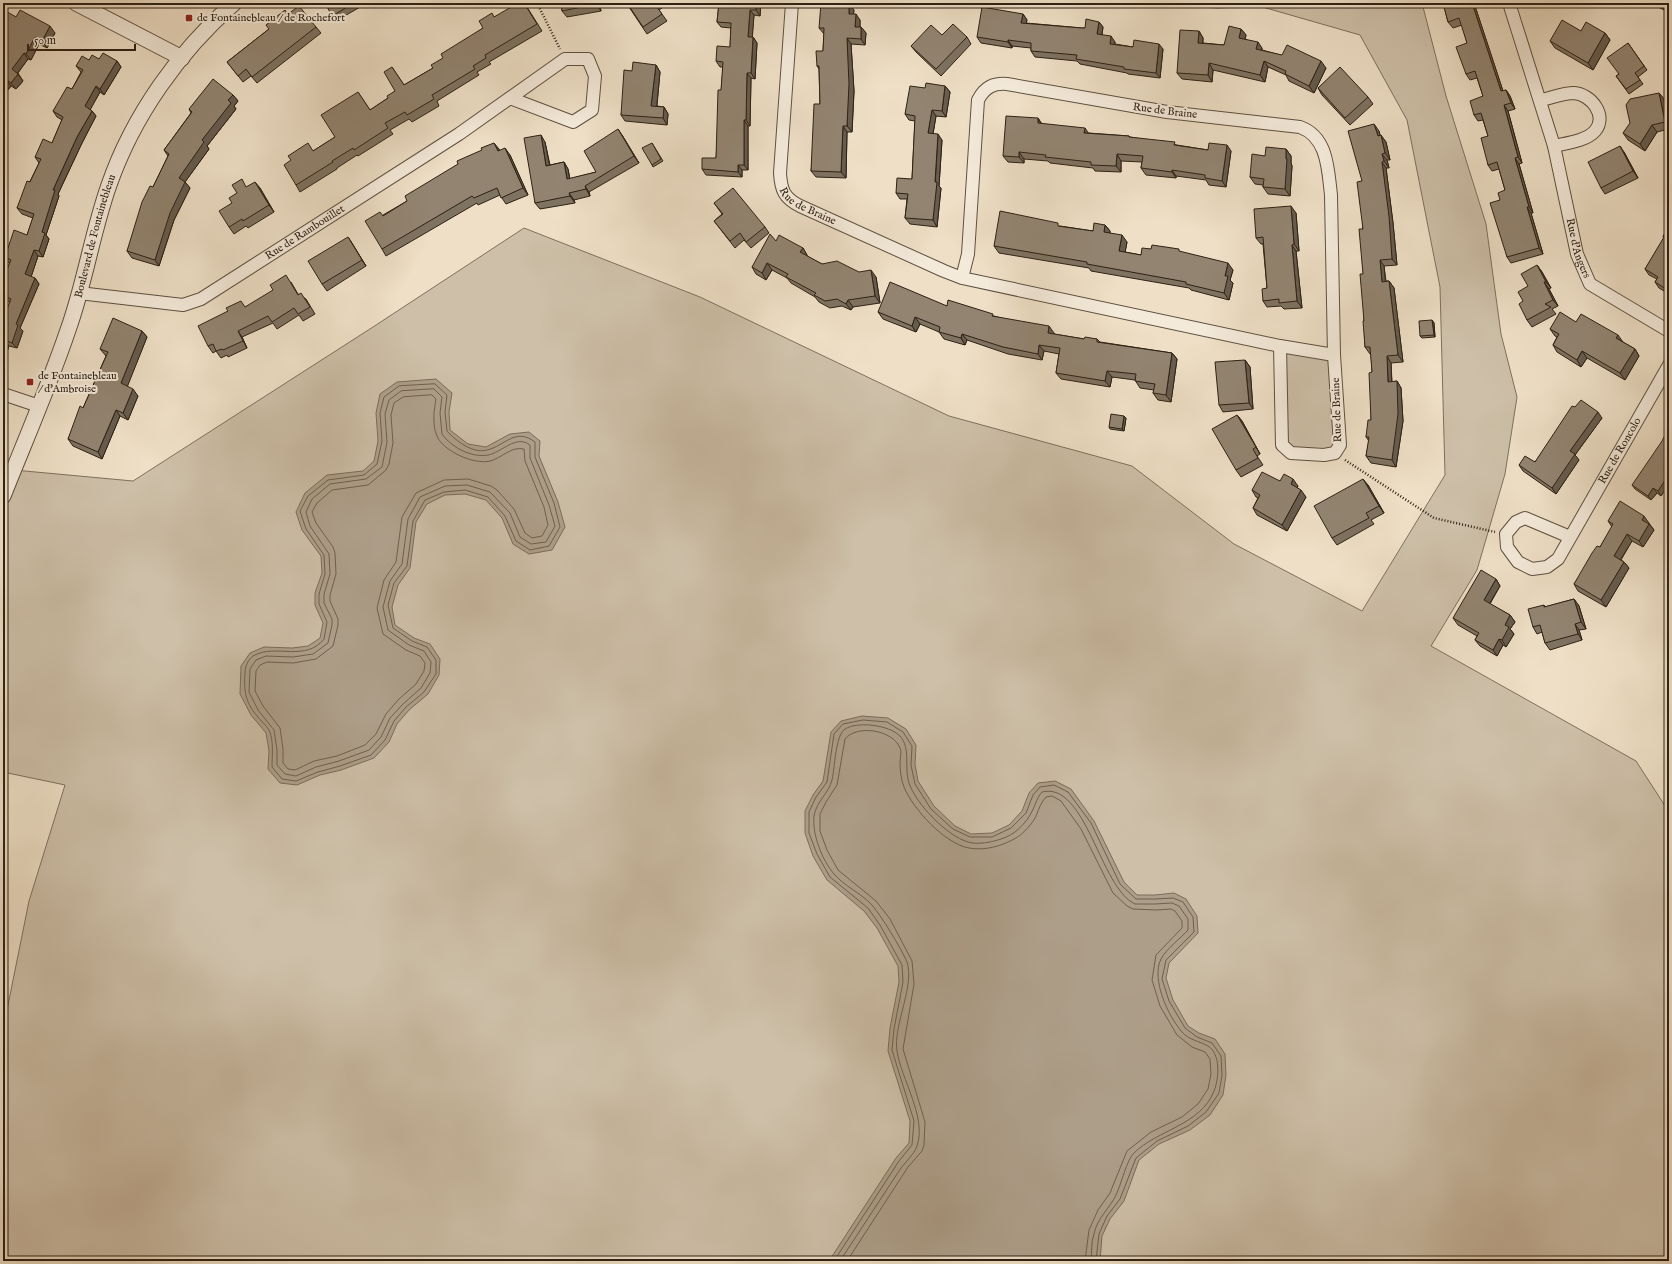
<svg xmlns="http://www.w3.org/2000/svg" width="1672" height="1264" font-family="'IM FELL English',serif">
	<rect width="100%" height="100%" fill="#eedfc6"/>
	<filter id="stains"><feTurbulence type="fractalNoise" baseFrequency=".005" numOctaves="4"/><feColorMatrix values="0 0 0 0 .2 0 0 0 0 .09 0 0 0 0 .02 0 0 0 .5 -.17"/></filter>
	<radialGradient id="worn" r=".72"><stop offset=".6" stop-color="#630" stop-opacity="0"/><stop offset="1" stop-color="#630" stop-opacity=".3"/></radialGradient>
	<g fill="#cdbfa8" stroke="#7e705e">
		<path d="M1080 3H1422L1446 96 1486 224 1501 334 1517 397 1505 474 1477 570 1431 646 1636 761 1669 812V1261H3V1030L29 901 65 785 3 772V469L133 481 373 327 524 228 700 297 949 416 1132 466 1234 544 1362 611 1445 475 1440 287 1407 120 1360 35 1259 6 1218 8 1155 4Z"/>
		<path d="M1280 346 1334 355 1340 445 1324 455 1282 445Z"/>
	</g>
	<g fill="#ad9e89" stroke="#7a6c5a">
		<path d="M436 379 452 393 449 412 450 430 468 444 486 447 510 434 529 432 540 441 539 456 558 502 565 527 552 550 529 554 513 544 502 518 486 500 465 494 445 495 427 504 416 522 410 568 398 585 392 607 395 625 414 638 430 644 440 659 439 675 428 694 409 710 397 724 389 742 374 758 341 770 320 775 297 785 280 783 268 769 269 751 266 733 251 715 240 694 241 666 250 653 264 647 292 648 308 646 320 638 323 623 315 605V593L322 573 321 556 302 530 296 512 305 493 327 475 363 471 374 461 378 441 376 413 380 394 397 382Z"/>
		<path d="M862 716 888 718 906 729 916 745 915 764 918 781 934 806 955 826 971 834 992 833 1009 825 1022 811 1029 793 1038 783 1055 781 1071 789 1094 821 1124 882 1137 895H1155L1174 893 1186 899 1197 916 1198 933 1169 963 1166 978 1173 1000 1188 1026 1199 1033 1215 1039 1225 1054 1226 1075 1223 1095 1210 1115 1190 1130 1159 1144 1139 1160 1124 1201 1110 1219 1102 1236 1100 1261H829L896 1158 909 1143 910 1121 888 1051 890 1028 899 982 898 966 877 928 864 911 827 880 813 856 805 833V811L813 795 823 781 831 732 841 721Z"/>
	</g>
	<g fill="none" stroke-linecap="round" stroke-linejoin="round">
		<g stroke="#6e604e" stroke-width="1">
			<path d="M435 384 447 395 445 412 447 431C456 441 473 454 487 450 505 446 515 427 535 442V457L554 503 560 527 549 546 530 550 516 541 505 516 488 497 465 490 444 492 425 500 413 521 407 566 394 583 388 605 393 628 412 641 427 647 436 660V674L424 692 406 707 394 721 385 740 371 755 340 766 318 772 296 781 282 779 272 767C272 756 274 740 269 730 266 725 261 721 257 716 245 701 244 692 245 673 245 667 248 658 255 655 276 644 306 662 324 639L327 622 319 604V594L325 574 324 555 306 529 300 511 308 496 328 480 364 475 377 464 382 441 380 413 384 397 399 386Z"/>
			<path d="M434 389 442 397 440 413 442 434C451 447 471 458 488 455 501 453 516 434 530 445V458L549 505 555 526 546 542 531 544 520 537 510 513 490 492 467 485 445 486 420 497 408 519 402 564 390 581 383 607 388 630 409 645 424 651 431 662 430 673 421 688 403 704 390 718 381 737 369 750 339 761 316 767 296 776 285 774 277 765V750L274 730 258 710 249 692 250 669 256 660 266 656 293 657 313 654 328 643 332 625V619L324 603V594L330 574 329 554 310 526 306 512 312 499 330 484 366 479 382 467 387 442 385 414 389 400 401 391Z"/>
			<path d="M432 395 436 399C434 410 432 425 437 436 443 451 474 465 490 461 502 458 511 446 524 449L525 461 544 507 548 525 542 536 532 538 525 533 514 509 497 490 491 486 468 479 444 480 416 493 402 517 396 562 384 580 377 608 383 634 406 650 420 656 425 663 424 671 416 684 399 699 386 714 376 734 365 745 337 756 314 761 295 770 288 769 283 763V749L280 728 263 706 255 691 256 671 260 665 267 662 293 663 316 659 333 646 338 625V619L330 601V595L336 574 335 553 333 547 316 523 312 512 317 503 332 490 368 485 386 470 389 464 393 443 391 415 394 403 403 397Z"/>
			<path d="M834 1261 899 1161 912 1145 914 1121 892 1050 894 1029 903 982 902 965 880 925 868 908 830 877 817 854 809 833V812L816 797 827 782 834 734 843 724 863 720 887 722 903 732 912 746 911 765 915 784 931 809 953 829 970 837H992L1011 828 1026 813 1033 795 1040 787 1054 785 1068 792 1091 823 1120 884 1136 899H1155L1173 898 1183 902 1193 917 1194 932 1166 960 1162 979 1169 1001 1185 1028 1197 1037 1212 1043 1221 1056 1222 1075 1219 1093 1206 1112 1188 1126 1157 1141 1136 1158 1120 1199 1107 1216 1099 1234 1096 1261"/>
			<path d="M840 1261C860 1231 879 1201 899 1171 904 1163 914 1155 917 1146 927 1117 901 1079 897 1051 893 1025 915 986 907 962 901 948 882 917 872 905 861 893 844 886 834 874 822 860 812 834 814 816 816 802 829 793 832 780 835 768 835 736 845 729 858 721 889 725 900 736 911 748 904 768 909 783 916 804 947 836 968 842 980 846 1005 840 1015 832 1020 828 1027 821 1030 815 1035 807 1036 799 1042 792 1086 781 1100 888 1135 904H1155L1172 903 1179 906 1188 919V930C1181 938 1166 949 1161 959 1151 979 1168 1016 1182 1032 1189 1040 1199 1041 1208 1046 1221 1054 1219 1079 1214 1091 1201 1125 1157 1130 1134 1153 1127 1159 1121 1185 1116 1195 1110 1208 1097 1218 1094 1234 1091 1242 1092 1252 1091 1261"/>
			<path d="M847 1261 908 1167 922 1151 924 1145 925 1122 903 1049 914 984 912 961 890 919 876 901 838 870 827 850 820 831V814L826 802 837 785 845 739C857 724 893 730 900 748 902 752 900 758 900 763 900 770 901 780 904 787 913 809 945 844 969 848 985 851 1002 846 1016 838 1023 834 1033 823 1036 816 1039 809 1041 802 1046 797L1052 796 1061 801 1081 829 1113 893 1127 906 1133 909 1156 910 1171 909 1175 911 1182 921V928L1156 955 1152 980 1160 1006 1177 1035 1192 1047 1205 1052 1210 1059 1211 1074 1208 1089 1198 1104 1182 1117 1151 1132 1127 1151 1110 1193 1098 1210 1089 1230 1085 1261"/>
		</g>
		<g stroke="#5e5040" stroke-width="14">
			<g id="minor">
				<path id="s1" d="M792 3 780 173C781 190 784 198 800 206L944 271 962 278 1280 346 1334 355 1331 195C1328 170 1328 137 1300 127L1167 112 1007 84C993 83 985 87 978 100L968 254 962 278"/>
				<path id="s2" d="M1509 3 1554 146 1577 254 1590 284 1669 331"/>
				<path d="M1541 100C1551 98 1563 93 1574 93 1591 94 1608 116 1595 131 1586 141 1567 143 1554 146"/>
				<path id="s3" d="M79 293 183 305 201 299 459 134 565 59H588L595 76 592 110 573 122 510 98"/>
				<path d="M1280 346 1282 445 1291 453 1324 455 1335 453 1340 445 1334 355"/>
				<path d="M3 394 39 406"/>
				<path id="s4" d="M1570 537 1525 518 1516 522 1506 534 1507 547 1518 562 1532 569 1547 567 1558 559 1669 365"/>
			</g>
		</g>
		<g stroke="#5e5040" stroke-width="17">
			<g id="tertiary">
				<path d="M76 3 182 58"/>
				<path id="s5" d="M3 496C25 441 49 386 68 330 85 283 92 233 109 185 133 116 179 51 234 3"/>
			</g>
		</g>
		<g stroke="#2e2114" stroke-width="2.5" stroke-dasharray="1 2" stroke-linecap="butt">
			<path d="M537 3 560 49"/>
			<path d="M1345 460 1434 518 1495 532"/>
		</g>
		<use href="#minor" stroke="#f4eada" stroke-width="12"/>
		<use href="#tertiary" stroke="#f4eada" stroke-width="15"/>
	</g>
	<g fill="#7e7261" stroke="#2e2114">
		<path d="M162 3H173L167 8Z"/>
		<path d="M325 3H367L336 21Z"/>
		<path d="M554 3H599L601 11 567 17 562 11 561 3 555 4Z"/>
		<path d="M621 3H669L659 10 667 21 647 34 627 4 624 7Z"/>
		<path d="M719 3H761L760 16 754 15 752 37H753L757 43 755 79 751 78 750 126H748V170H742V177L706 175 702 169 716 158 723 67H720L716 61 730 47 731 28 721 27 717 22Z"/>
		<path d="M1443 3H1474L1503 91 1506 90 1510 96 1515 109 1508 111 1522 163 1519 164 1533 213H1531L1543 254 1511 263 1507 257 1500 200 1505 190 1499 169 1492 171 1488 165V136L1483 120 1478 121 1474 115 1483 96 1477 78 1470 80 1466 74 1467 43 1462 25 1453 28 1448 22Z"/>
		<path d="M1649 3H1669V12Z"/>
		<path d="M527 7 542 31 489 62 491 64 477 72 479 75 437 101 439 106 412 122 409 119 390 130 393 134 358 156 357 155 337 168V169L300 192 296 185 313 151 335 137 358 92 370 110 388 98 395 91 392 67 404 85 433 68 443 58 483 28 494 17Z"/>
		<path d="M854 10 853 14 860 20V27H861L866 33 865 45 851 44 854 91 852 132H847L846 178 816 177 811 171 820 104 819 69 817 66 823 51 824 34 819 28Z"/>
		<path d="M288 14 316 27 321 33 257 83 251 76 243 82 227 62Z"/>
		<path d="M1023 14 1027 20 1026 23 1082 28H1085L1099 22 1103 27 1102 35 1115 42V44L1133 47 1163 49 1160 78 1128 74 1127 73 1080 64 1077 61 1035 57 1031 51V48L1012 46V48L981 43 977 37Z"/>
		<path d="M16 17 55 33 47 48 39 44 31 60 28 59 18 73 23 81 16 89 11 86 3 96Z"/>
		<path d="M1241 29 1246 35 1245 39 1262 48V50L1326 68 1314 93 1289 81 1286 75 1268 67 1265 82 1213 70 1212 82 1182 79 1177 73 1199 31 1203 38V43L1224 45Z"/>
		<path d="M1581 31 1605 33 1610 40 1593 70 1555 48 1550 41Z"/>
		<path d="M942 35 967 37 971 44 941 76 916 52 911 46Z"/>
		<path d="M1628 43 1647 70 1638 77 1643 84 1629 94 1616 76 1619 74Z"/>
		<path d="M99 59 117 61 121 67 104 95 100 92 90 109 92 111 96 116 82 143 58 194 59 196 46 235 49 239 43 257 38 256 31 277 35 278 39 284 20 328 23 331 17 348 9 346 6 355 3 354V319L10 302 3 299V279L10 263H9L5 257 27 235 33 218 22 214 17 208 39 163 35 157 52 143 62 120 57 117 53 111 72 89 81 72 76 66 89 60Z"/>
		<path d="M656 65 660 72 657 106 664 107 668 114 667 125 625 121 621 115 632 71Z"/>
		<path d="M945 86 950 92 946 117 936 116 933 134 942 140 939 186 941 188 937 227 910 224 905 218 907 199H900L896 193 912 179 915 121 909 120 905 114 925 88Z"/>
		<path d="M1318 88 1368 97 1373 104 1350 125 1322 95Z"/>
		<path d="M1659 93 1664 99 1669 124V129L1657 132 1645 151 1628 140 1623 133Z"/>
		<path d="M233 95 238 101 234 106 236 109 207 146 209 149 185 182 190 188 174 220 159 266 132 258 127 251 153 187 168 156 164 150 191 113 189 109Z"/>
		<path d="M1038 118 1042 124 1089 133 1129 136 1130 137 1177 145 1208 150 1231 151 1226 187 1209 185 1206 180 1176 176V178L1146 175 1141 168 1142 162 1121 161V172L1095 171 1093 168 1050 163 1048 161 1024 159V163L1008 162 1003 156Z"/>
		<path d="M1379 131 1380 135 1386 142 1390 160H1387L1389 168H1386L1393 223 1397 265 1384 266 1386 281H1389L1394 288 1403 362 1391 363 1392 382 1397 381 1401 388 1403 421 1396 467 1371 463 1366 456 1369 441 1366 437 1371 420 1372 372 1371 354H1370L1365 347 1364 321 1362 181Z"/>
		<path d="M622 135 639 163 589 192 590 196 574 200 575 203 540 209 535 203 545 142 550 165 564 162 568 169 570 179 596 172Z"/>
		<path d="M652 143 663 161 653 167 652 165Z"/>
		<path d="M499 149V151L510 155 528 195 506 204 500 195 478 205 477 203 386 256 382 249 383 215 407 201Z"/>
		<path d="M1286 149 1291 156V163L1292 166 1290 196 1268 194 1263 187V185L1255 184 1250 177 1265 156Z"/>
		<path d="M1624 152 1638 178 1605 194 1601 188Z"/>
		<path d="M247 187 260 188 274 212 248 228 246 226 234 234 229 227 232 203Z"/>
		<path d="M714 203 765 227 769 233 751 248 744 240 735 248 714 221 722 214Z"/>
		<path d="M1296 213 1299 251H1296L1302 308 1284 309 1281 306 1267 307 1263 301 1267 288 1263 244H1261L1256 238Z"/>
		<path d="M1669 224V294L1659 288 1655 282 1657 279 1649 275 1645 269 1664 238 1663 237Z"/>
		<path d="M1105 225 1110 231V233L1127 242 1125 252 1141 255 1151 249 1180 252 1233 270 1230 280 1233 283 1229 300 1191 290 1189 288 1091 271 1089 268 999 253 994 246 1060 226 1093 231Z"/>
		<path d="M348 237 366 266 327 291 322 284Z"/>
		<path d="M776 241 803 248 807 255V256L822 264 876 277 880 303 853 307 851 310 842 306 830 308 819 302 815 297 791 283 787 278 772 270 766 280 756 274 752 267Z"/>
		<path d="M1537 265 1542 272 1551 288 1549 289 1558 306 1552 309 1556 314 1532 327 1527 320 1523 301 1528 286Z"/>
		<path d="M291 282 298 294 306 299 315 314 303 321 299 315 277 329 273 323 242 337 247 348 228 357 227 355 221 358 216 351 213 353 208 346 228 311 246 307Z"/>
		<path d="M947 306 994 316 1054 333V334L1084 339H1097L1100 342 1172 353 1177 359 1171 402 1158 400 1153 393 1154 390 1140 388 1135 380 1112 377 1110 387 1061 379 1056 373 1059 354 1044 351 1042 360 1008 354 967 340 965 345 944 339 939 332 920 324 916 332 883 319 878 312Z"/>
		<path d="M1432 320 1434 323 1435 337 1422 338 1420 336Z"/>
		<path d="M1576 322 1623 342 1635 349 1639 356 1625 380 1587 358 1581 367 1557 352 1553 345 1557 337 1555 336 1550 329Z"/>
		<path d="M142 331 147 337 127 386 138 396 128 420 120 416 102 459 73 446 68 439 83 408 106 356 100 349Z"/>
		<path d="M1245 360 1250 367 1253 409 1223 412 1219 405Z"/>
		<path d="M1575 407 1602 418 1575 455 1579 460 1556 494 1523 471 1519 465 1535 462Z"/>
		<path d="M1237 415 1242 421 1260 454 1257 456 1263 465 1241 477 1236 470Z"/>
		<path d="M1124 416 1126 418 1124 431 1110 429 1109 427Z"/>
		<path d="M1669 469V484L1661 496 1657 493 1651 500 1635 489 1632 485Z"/>
		<path d="M1280 481 1298 486 1297 488 1306 497 1287 531 1257 515 1253 508 1258 498 1256 497 1252 490Z"/>
		<path d="M1368 485 1384 513 1371 520 1374 524 1337 545 1332 538Z"/>
		<path d="M1608 521 1649 523 1654 530 1643 547 1632 541 1621 560 1624 562 1629 568 1606 607 1578 591 1574 584 1600 547 1612 527Z"/>
		<path d="M1496 579 1500 586 1490 604 1510 615 1515 622 1510 629 1514 634 1506 647 1503 645 1497 656 1480 646 1475 640 1477 636 1458 625 1453 618Z"/>
		<path d="M1574 599 1579 606 1586 629 1579 630 1582 640 1550 650 1545 643 1542 632 1537 634 1533 627 1544 605 1545 607Z"/>
	</g>
	<g fill="#665c4f" stroke="#2e2114">
		<path d="M596 3H599L601 11 596 4Z"/>
		<path d="M756 3H761L760 16 756 10Z"/>
		<path d="M849 3 854 10 853 20 849 14Z"/>
		<path d="M1472 3H1474L1505 97 1501 91Z"/>
		<path d="M750 10 754 15 752 42 748 37Z"/>
		<path d="M856 14 860 20V33L855 27Z"/>
		<path d="M1023 14 1027 20 1025 29 1021 23Z"/>
		<path d="M1099 22 1103 27 1101 40 1097 34Z"/>
		<path d="M50 26 55 33 47 48 42 41Z"/>
		<path d="M861 27 866 33 865 45 861 39Z"/>
		<path d="M1241 29 1246 35 1244 44 1239 38Z"/>
		<path d="M1199 31 1203 38 1202 49 1198 43Z"/>
		<path d="M1605 33 1610 40 1593 70 1588 63Z"/>
		<path d="M1111 36 1115 42 1114 50 1110 44Z"/>
		<path d="M35 37 39 44 31 60 26 54Z"/>
		<path d="M753 37 757 43 755 79 751 73Z"/>
		<path d="M847 38 851 44 854 91 852 132 847 126Z"/>
		<path d="M1008 40 1012 46V48L1008 42Z"/>
		<path d="M1258 42 1262 48 1261 55 1256 49Z"/>
		<path d="M1159 44 1163 49 1160 78 1156 73Z"/>
		<path d="M24 53 28 59 16 75 12 69Z"/>
		<path d="M117 61 121 67 104 95 100 89Z"/>
		<path d="M1264 61 1268 67 1265 82 1260 75Z"/>
		<path d="M1321 61 1326 68 1314 93 1309 86Z"/>
		<path d="M1209 63 1213 70 1212 82 1208 75Z"/>
		<path d="M656 65 660 72 656 113 651 106Z"/>
		<path d="M747 73 751 78 750 126 746 120Z"/>
		<path d="M18 74 23 81 16 89 11 83Z"/>
		<path d="M6 79 11 86 3 96V83Z"/>
		<path d="M96 86 100 92 89 112 85 106Z"/>
		<path d="M945 86 950 92 946 117 942 111Z"/>
		<path d="M1506 90 1510 96 1515 109 1511 103Z"/>
		<path d="M1659 93 1664 99 1669 124V128L1665 122Z"/>
		<path d="M233 95 238 101 234 106 236 109 207 146 209 149 185 182 190 188 174 220 159 266 155 260 179 178 202 140 228 100Z"/>
		<path d="M1504 105 1508 111 1522 163 1518 157Z"/>
		<path d="M664 107 668 114 667 125 663 118Z"/>
		<path d="M932 110 936 116 932 139 928 133Z"/>
		<path d="M92 111 96 116 82 143 58 194 59 196 46 235 49 239 43 257 39 251 42 232 53 190 77 137Z"/>
		<path d="M1038 118 1042 125 1038 123Z"/>
		<path d="M744 120 748 126V170L744 165Z"/>
		<path d="M1374 124 1379 131 1382 143 1378 136Z"/>
		<path d="M1652 125 1657 132 1645 151 1640 144Z"/>
		<path d="M843 126 847 132 846 178 841 172Z"/>
		<path d="M1085 128 1089 134 1084 133Z"/>
		<path d="M618 129 622 135 639 163 634 156Z"/>
		<path d="M938 134 942 140 939 186 941 188 937 227 933 220Z"/>
		<path d="M541 135 545 142 551 172 546 166Z"/>
		<path d="M1381 135 1386 142 1390 160 1385 153Z"/>
		<path d="M494 143 499 149 502 158 498 151Z"/>
		<path d="M1227 145 1231 151 1226 187 1222 181Z"/>
		<path d="M1620 146 1624 152 1638 178 1633 171Z"/>
		<path d="M505 148 510 155 528 195 523 188Z"/>
		<path d="M1286 149 1291 156V163L1292 166 1290 196 1285 189Z"/>
		<path d="M1019 152 1024 159V163L1019 157Z"/>
		<path d="M1117 154 1121 161V172L1116 166Z"/>
		<path d="M1382 154 1387 160 1389 168 1384 161Z"/>
		<path d="M1515 158 1519 164 1533 213 1529 207Z"/>
		<path d="M564 162 568 169 571 186 567 179Z"/>
		<path d="M1382 162 1386 168 1393 223 1397 265 1392 259Z"/>
		<path d="M738 165 742 170V177L738 172Z"/>
		<path d="M1172 170 1176 176V178L1172 172Z"/>
		<path d="M255 182 260 188 274 212 269 205Z"/>
		<path d="M585 186 589 192 590 196 586 189Z"/>
		<path d="M569 193 574 200 575 203 570 196Z"/>
		<path d="M1291 206 1296 213 1299 251 1294 244Z"/>
		<path d="M1527 207 1531 213 1543 254 1539 248Z"/>
		<path d="M1105 225 1110 231 1108 239 1104 232Z"/>
		<path d="M1122 235 1127 242 1124 258 1119 251Z"/>
		<path d="M348 237 352 243 366 266 362 260Z"/>
		<path d="M1292 245 1296 251 1302 308 1297 301Z"/>
		<path d="M803 248 807 255 805 259 800 252Z"/>
		<path d="M34 250 38 256 30 280 25 274Z"/>
		<path d="M1380 260 1384 266 1386 288 1382 282Z"/>
		<path d="M767 263 772 270 766 280 762 273Z"/>
		<path d="M1228 263 1233 270 1230 280 1233 283 1229 300 1224 293 1225 276Z"/>
		<path d="M1537 265 1542 272 1551 288 1546 282Z"/>
		<path d="M871 270 876 277 880 303 875 296Z"/>
		<path d="M35 278 39 284 20 328 23 331 17 348 12 343 16 324Z"/>
		<path d="M1389 281 1394 288 1403 362 1398 355Z"/>
		<path d="M1544 282 1549 289 1558 306 1553 300Z"/>
		<path d="M848 300 853 307 851 310 846 304Z"/>
		<path d="M915 317 920 324 916 332 912 326Z"/>
		<path d="M1432 320 1434 323 1435 337 1434 335Z"/>
		<path d="M1049 326 1054 333 1053 340 1048 333Z"/>
		<path d="M142 331 147 337 126 390 121 383Z"/>
		<path d="M238 331 242 337 247 348 243 341Z"/>
		<path d="M962 334 967 340 965 345 961 338Z"/>
		<path d="M1618 335 1623 342 1616 338Z"/>
		<path d="M5 340 9 346 6 355 3 351V347Z"/>
		<path d="M1039 345 1044 351 1042 360 1038 354Z"/>
		<path d="M1635 349 1639 356 1625 380 1620 373Z"/>
		<path d="M1582 351 1587 358 1581 367 1577 360Z"/>
		<path d="M1172 353 1177 359 1171 402 1166 395Z"/>
		<path d="M1387 356 1391 363 1392 389 1388 382Z"/>
		<path d="M1245 360 1250 367 1253 409 1249 403Z"/>
		<path d="M1107 371 1112 377 1110 387 1105 381Z"/>
		<path d="M1397 381 1401 388 1403 421 1396 467 1392 460Z"/>
		<path d="M133 389 138 396 128 420 123 413Z"/>
		<path d="M116 410 120 416 102 459 98 452Z"/>
		<path d="M1598 412 1602 418 1575 455 1579 460 1556 494 1552 488 1570 451Z"/>
		<path d="M1237 415 1242 421 1260 454 1256 447Z"/>
		<path d="M1124 416 1126 418 1124 431 1122 429Z"/>
		<path d="M1669 458V468L1668 471 1664 466Z"/>
		<path d="M1669 474V484L1661 496 1658 491Z"/>
		<path d="M1293 479 1298 486 1295 491 1291 484Z"/>
		<path d="M1363 479 1368 485 1384 513 1379 506Z"/>
		<path d="M1653 488 1657 493 1651 500 1648 496Z"/>
		<path d="M1301 490 1306 497 1287 531 1282 525Z"/>
		<path d="M1644 516 1649 523 1647 526 1642 520Z"/>
		<path d="M1649 524 1654 530 1643 547 1639 541Z"/>
		<path d="M1627 534 1632 541 1619 562 1614 556Z"/>
		<path d="M1624 562 1629 568 1606 607 1601 600Z"/>
		<path d="M1496 579 1500 586 1488 606 1484 600Z"/>
		<path d="M1574 599 1579 606 1586 629 1581 622Z"/>
		<path d="M1510 615 1515 622 1510 629 1514 634 1506 647 1502 640 1505 625Z"/>
		<path d="M1575 624 1579 630 1582 640 1578 634Z"/>
		<path d="M1499 639 1503 645 1497 656 1493 650Z"/>
	</g>
	<g fill="#928471" stroke="#2e2114">
		<path d="M325 3H354L332 16Z"/>
		<path d="M518 3H524L537 24 485 55 486 58 473 66 475 69 432 95 434 99 407 115 405 112 385 123 388 128 354 150 353 148 332 161 333 162 296 185 284 165 291 160 288 156 308 143 313 151 335 137 321 115 358 92 370 110 388 98 387 96 395 91 384 72 392 67 404 85 433 68 431 65 443 58 441 54 483 28 479 21 492 13 494 17Z"/>
		<path d="M561 3H596V4L562 11Z"/>
		<path d="M627 3H654L662 14 643 27Z"/>
		<path d="M719 3H756V10H750L748 37H753L751 73H747L746 120H744V165H738V172L702 169V158H716L718 90H721L723 62 716 61 717 46 730 47 731 23 717 22Z"/>
		<path d="M821 3H849V14H856L855 27H861V39L847 38 849 84 847 126H843L841 172 811 171 814 104H820L819 66H817L816 51H823L824 28H819Z"/>
		<path d="M1443 3H1472L1501 91 1506 90 1511 103 1504 105 1518 157 1515 158 1529 207H1527L1539 248 1507 257 1490 203 1500 200 1498 193 1505 190 1497 162 1488 165 1481 138 1488 136 1481 113 1474 115 1470 101 1483 96 1475 71 1466 74 1456 47 1467 43 1459 18 1448 22Z"/>
		<path d="M1658 3H1669V8Z"/>
		<path d="M299 6 316 27 252 77 246 69 238 76 227 62 269 29 266 25 285 10 288 14Z"/>
		<path d="M982 7 1023 14 1021 23 1082 28H1085L1086 19 1099 22 1097 34 1111 36 1110 44 1133 47 1134 40 1159 44 1156 73 1124 69V67L1076 59 1077 55 1031 51V43L1008 40V42L977 37Z"/>
		<path d="M4 10 16 17 20 10 50 26 42 41 35 37 26 54 24 53 12 69 18 74 11 83 6 79 3 83V12Z"/>
		<path d="M1562 20 1581 31 1586 22 1605 33 1588 63 1550 41Z"/>
		<path d="M953 24 967 37 936 69 911 46 931 25 942 35Z"/>
		<path d="M1229 26 1241 29 1239 38 1258 42 1256 49 1282 55 1287 45 1321 61 1309 86 1285 74 1286 71 1264 61 1260 75 1209 63 1208 75 1177 73 1180 30 1199 31 1198 43 1224 45Z"/>
		<path d="M1628 43 1644 66 1635 73 1640 80 1626 89 1616 76 1619 74 1607 58Z"/>
		<path d="M103 53 117 61 100 89 96 86 85 106 92 111 77 137 53 190H55L42 232 45 233 39 251 34 250 25 274 35 278 16 324 18 325 12 343 5 340 3 347V319L11 299 3 295V279L11 260 5 257 14 230 27 235 34 214 17 208 27 181 30 182 41 159 35 157 43 139 52 143 63 117 53 111 67 87 72 89 83 70 76 66 82 56 89 60 92 55 99 59Z"/>
		<path d="M633 62 656 65 651 106 664 107 663 118 621 115 624 70 632 71Z"/>
		<path d="M1340 67 1368 97 1345 118 1318 88Z"/>
		<path d="M213 79 233 95 228 100 231 103 202 140 204 142 179 178 185 182 170 213 155 260 127 251 142 202 150 186 153 187 169 154 164 150 192 112 189 109Z"/>
		<path d="M926 83 945 86 942 111 932 110 928 133 938 134 935 182H937L933 220 905 218 908 194 896 193 897 178 912 179 915 116 905 114 910 86 925 88Z"/>
		<path d="M1659 93 1665 122 1652 125 1640 144 1623 133 1630 123 1626 105 1630 99Z"/>
		<path d="M1006 116 1038 118V123L1085 128 1084 133 1129 136V137L1175 142 1174 145 1208 150 1209 143 1227 145 1222 181 1205 178V175L1172 170V172L1141 168 1143 156 1117 154 1116 166 1091 165V162L1045 157 1046 155 1019 152V157L1003 156Z"/>
		<path d="M1374 124 1378 136 1381 135 1385 153 1382 154 1384 161 1382 162 1389 216 1392 259 1380 260 1382 282 1389 281 1398 355 1387 356 1388 382 1397 381 1398 414 1392 460 1366 456 1369 437H1366L1368 420H1371L1369 373 1372 372 1370 347H1365L1363 321H1364L1360 274H1363L1359 229H1363L1357 182 1362 181 1348 131Z"/>
		<path d="M618 129 634 156 585 186 586 189 569 193 570 196 535 203 524 138 541 135 546 166 564 162 567 179 596 172 584 151Z"/>
		<path d="M494 143 498 151 505 148 523 188 501 198 497 188 474 198 472 196 382 249 365 221 380 212 383 216 407 201 405 196 458 164 457 161 482 150 481 148Z"/>
		<path d="M652 143 661 159 652 165 642 148Z"/>
		<path d="M1620 146 1633 171 1601 188 1588 162Z"/>
		<path d="M1266 147 1286 149V159H1287L1285 189 1263 187 1264 179 1250 177 1252 154 1265 156Z"/>
		<path d="M242 179 246 187 255 182 269 205 243 221 242 219 229 227 219 211 232 203 229 198 237 193 232 185Z"/>
		<path d="M733 188 765 227 746 242 740 233 730 241 714 221 723 214 714 203Z"/>
		<path d="M1291 206 1294 244 1292 245 1297 301 1279 303V299L1263 301 1262 289 1267 288 1263 237 1256 238 1254 209Z"/>
		<path d="M1000 211 1058 223V226L1093 231 1094 223 1105 225 1104 232 1122 235 1119 251 1141 255 1142 248 1151 249 1152 245 1179 249V251L1228 263 1225 276H1228L1224 293 1186 284V282L1087 264V262L994 246Z"/>
		<path d="M1669 224V291L1655 282 1658 277 1645 269 1664 237H1663Z"/>
		<path d="M770 234 776 241 779 235 803 248 800 252 822 264 837 261 859 272 871 270 875 296 848 300 846 304 837 299 825 301 814 295 816 293 786 277 788 274 767 263 762 273 752 267Z"/>
		<path d="M348 237 362 260 322 284 308 261Z"/>
		<path d="M1537 265 1546 282H1544L1553 300 1545 304 1551 307 1527 320 1519 304 1523 301 1518 292 1528 286 1521 274Z"/>
		<path d="M286 275 298 295 301 293 310 307 298 314 294 308 272 322 268 316 238 331 243 341 223 350 222 349 216 351 213 344 208 346 198 326 228 311 226 308 241 301 245 307 273 290 270 285Z"/>
		<path d="M890 282 947 306 948 300 993 314 992 316 1049 326 1048 333 1084 339 1085 337 1097 339V342L1172 353 1166 395 1153 393 1155 384 1135 381 1136 374 1107 371 1105 381 1056 373 1060 348 1039 345 1038 354 1003 347 962 334 961 338 939 332 940 327 915 317 912 326 878 312Z"/>
		<path d="M1560 312 1576 322 1581 314 1618 335 1616 338 1635 349 1620 373 1582 351 1577 360 1553 345 1559 334 1550 329Z"/>
		<path d="M113 318 142 331 121 383 133 389 123 413 116 410 98 452 68 439 80 406 83 408 108 352 100 349Z"/>
		<path d="M1432 320 1434 335 1420 336 1419 321Z"/>
		<path d="M1245 360 1249 403 1219 405 1215 362Z"/>
		<path d="M1581 400 1598 412 1570 451 1575 454 1552 488 1519 465 1525 456 1535 462 1572 406 1575 407Z"/>
		<path d="M1111 414 1124 416 1122 429 1109 427Z"/>
		<path d="M1237 415 1256 447 1253 449 1258 458 1236 470 1212 429Z"/>
		<path d="M1669 427V458L1664 466 1669 469V474L1658 491 1653 488 1648 496 1632 485 1662 441Z"/>
		<path d="M1262 472 1280 481 1284 474 1293 479 1291 484 1301 490 1282 525 1253 508 1260 495 1252 490Z"/>
		<path d="M1363 479 1379 506 1366 513 1369 518 1332 538 1314 506Z"/>
		<path d="M1620 501 1644 516 1642 520 1649 524 1639 541 1627 534 1614 556 1624 562 1601 600 1574 584 1592 553 1597 546 1600 547 1613 524 1608 521Z"/>
		<path d="M1481 570 1496 579 1484 600 1510 615 1505 625 1509 627 1502 640 1499 639 1493 650 1475 640 1479 633 1453 618Z"/>
		<path d="M1574 599 1581 622 1575 624 1578 634 1545 643 1540 625 1533 627 1528 609 1544 605V607Z"/>
		<path d="M1669 610V615L1667 611Z"/>
	</g>
	<g fill="#8f2418" stroke="#f4eada" stroke-width="1.5">
		<rect x="185" y="14" width="8" height="8" rx="2"/>
		<rect x="26" y="378" width="8" height="8" rx="2"/>
	</g>
	<g text-anchor="middle" dominant-baseline="central" stroke-width="4" stroke-linejoin="round" paint-order="stroke">
		<g font-size="11" fill="#2e2114" stroke="#f4eada" text-anchor="start">
			<text x="197" y="18">de Fontainebleau / de Rochefort</text>
			<text x="38" y="376">de Fontainebleau<tspan x="38" dy="13">/ d'Ambroise</tspan></text>
		</g>
		<g font-size="11" fill="#2e2114" stroke="#f4eada">
			<text transform="translate(1165 111) rotate(7)">Rue de Braine</text>
			<text stroke="none"><textPath href="#s1" startOffset="218">Rue de Braine</textPath></text>
			<text stroke="none"><textPath href="#s3" startOffset="247">Rue de Rambouillet</textPath></text>
			<text stroke="none"><textPath href="#s5" startOffset="276">Boulevard de Fontainebleau</textPath></text>
			<text stroke="none"><textPath href="#s2" startOffset="255">Rue d'Angers</textPath></text>
			<text transform="translate(1337 410) rotate(-92)">Rue de Braine</text>
			<text stroke="none"><textPath href="#s4" startOffset="275">Rue de Roncolo</textPath></text>
		</g>
	</g>
	<rect width="1672" height="1264" fill="none" stroke="#eedfc6" stroke-width="16"/>
	<rect x="4" y="4" width="1664" height="1256" fill="none" stroke="#2e2114" stroke-width="2"/>
	<rect x="8" y="8" width="1656" height="1248" fill="none" stroke="#2e2114"/>
	<path d="M28 44v6h107v-6" fill="none" stroke="#2e2114" stroke-width="2"/>
	<text x="34" y="44" font-size="12" fill="#2e2114" stroke="#f4eada" stroke-width="3" paint-order="stroke">50 m</text>
	<rect width="100%" height="100%" filter="url(#stains)"/>
	<rect width="100%" height="100%" fill="url(#worn)"/>
</svg>
